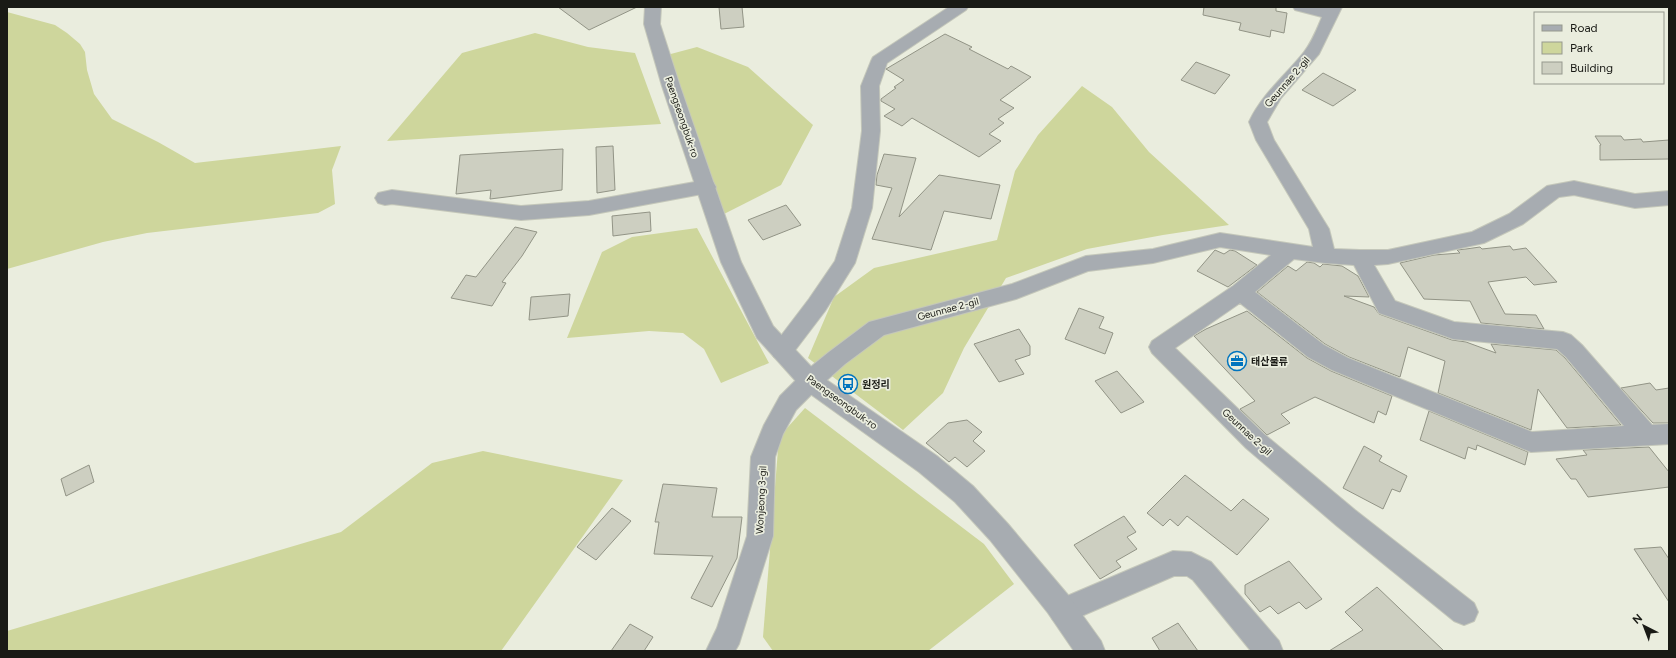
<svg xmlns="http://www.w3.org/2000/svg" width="1676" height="658" font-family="Figtree,'Noto Sans KR',sans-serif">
	<rect width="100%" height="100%" fill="#eaedde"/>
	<g fill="#ced69c">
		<path d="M7 12 55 25 67 33 80 44 85 52 87 70 94 94 112 119 158 142 195 163 341 146 332 170 335 204 318 213 147 233 103 242 7 269Z"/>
		<path d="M535 33 588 47 635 53 661 124 387 141 462 53Z"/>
		<path d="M697 47 748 67 813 125 781 185 722 215 667 55Z"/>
		<path d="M1082 86 1112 107 1149 152 1229 225 1163 235 1087 249 1006 278 964 348 943 393 903 430 808 358 834 297 874 268 997 240 1015 171 1038 135Z"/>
		<path d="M697 228 769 363 721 383 704 349 683 333 649 331 567 338 602 252 632 237Z"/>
		<path d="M805 408 984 544 1014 584 928 651H773L763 637 779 437Z"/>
		<path d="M483 451 623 480 501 651H7V631L341 532 432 463Z"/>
	</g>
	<g fill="#cdcfc1" stroke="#929486">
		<path d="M558 7H637L589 30Z"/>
		<path d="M719 7H742L744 27 721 29Z"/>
		<path d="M1204 7H1276V11L1287 13 1284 33 1271 30 1270 37 1239 30 1241 23 1203 15Z"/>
		<path d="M945 34 972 47 969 49 1008 69 1011 66 1031 77 1000 100 1014 108 998 119 1004 123 989 134 1001 141 979 157 912 118 902 126 884 116 895 109 881 101V99L896 88 894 87 904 80 886 69Z"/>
		<path d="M1196 62 1230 75 1215 94 1181 80Z"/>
		<path d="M1323 73 1356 90 1333 106 1302 90Z"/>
		<path d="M1595 136H1621L1624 140 1641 139 1643 142 1669 140V159L1600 160V145H1601Z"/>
		<path d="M613 146 615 190 597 193 596 147Z"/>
		<path d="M563 149 562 190 490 199 491 190 456 194 460 155Z"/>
		<path d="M884 154 916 158 899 217 939 175 1000 185 991 219 944 211 931 250 872 239 892 188 876 185 877 175Z"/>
		<path d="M786 205 801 225 763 240 748 220Z"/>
		<path d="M650 212 651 231 613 236 612 216Z"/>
		<path d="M515 227 537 232 522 256 502 282 506 283 492 306 451 298 466 275 476 277Z"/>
		<path d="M1510 246 1513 250 1526 248 1557 282 1534 285 1526 277 1488 282 1505 314 1536 315 1544 329 1481 323 1470 301 1424 299 1400 263 1434 255 1460 253 1457 250 1466 249 1480 247 1482 249Z"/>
		<path d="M1215 250 1224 254 1230 250 1235 251 1257 265 1228 287 1197 271Z"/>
		<path d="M1307 262 1314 263 1320 267 1323 264 1342 266 1358 276 1369 297 1344 296 1374 307 1379 314 1452 340 1466 342 1496 353 1491 344 1556 350 1565 358 1621 425 1567 428 1538 389 1531 430 1438 393 1445 361 1408 347 1400 377 1349 357 1325 344 1257 292 1288 266 1296 271Z"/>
		<path d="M570 294 568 316 529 320 531 297Z"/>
		<path d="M1079 308 1104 317 1099 328 1113 333 1105 354 1065 339Z"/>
		<path d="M1247 311 1307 358 1331 371 1392 396 1386 415 1378 411 1374 423 1315 397 1281 414 1290 423 1267 435 1240 409 1255 401 1194 336 1206 329Z"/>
		<path d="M1019 329 1030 346V355L1015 360 1024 374 999 382 974 344Z"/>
		<path d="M1117 371 1144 402 1121 413 1095 381Z"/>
		<path d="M1650 383 1656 390 1669 388V423H1653L1621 388Z"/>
		<path d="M1429 411 1528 452 1525 465 1477 445 1476 450 1468 447 1465 459 1420 440Z"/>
		<path d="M967 420 982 432 973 441 985 451 967 467 955 457 949 462 926 443 948 423Z"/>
		<path d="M1364 446 1382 456 1379 461 1407 476 1400 492 1392 489 1383 509 1343 488Z"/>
		<path d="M1649 447 1669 472V487L1588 497 1576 479H1571L1556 459 1587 455 1583 450Z"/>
		<path d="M89 465 94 482 66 496 61 479Z"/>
		<path d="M1185 475 1231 511 1243 499 1269 519 1237 555 1187 516 1178 526 1170 519 1163 526 1147 513Z"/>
		<path d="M663 484 717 488 712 517H742L737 558 712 607 691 598 713 556 654 554 659 522H655Z"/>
		<path d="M612 508 631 521 596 560 577 547Z"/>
		<path d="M1124 516 1136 532 1127 537 1137 549 1116 561 1121 567 1100 579 1074 545Z"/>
		<path d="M1661 547 1669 559V602L1634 549Z"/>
		<path d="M1289 561 1322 599 1306 609 1299 602 1278 614 1270 606 1260 612 1245 594V585Z"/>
		<path d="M1377 587 1444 651H1329L1363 630 1345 612Z"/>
		<path d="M1178 623 1198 651H1160L1152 638Z"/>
		<path d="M630 624 653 637 644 651H611Z"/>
	</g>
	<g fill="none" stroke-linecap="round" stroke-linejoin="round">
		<g stroke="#c4c7ba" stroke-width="2">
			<g id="minor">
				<path d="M949 7H968L966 10 887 63 879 86 880 131 872 208 855 263 825 311 790 357 782 360 774 357 771 351 774 345 809 299 835 261 852 208 862 131 861 86 871 61 873 57Z"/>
				<path d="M1293 7H1342L1319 54 1281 98 1267 122 1274 140 1329 229 1334 249 1360 250H1388L1472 232 1509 214 1547 186 1574 181 1635 194 1669 191V205L1635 208 1574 195 1559 197 1523 224 1484 243 1388 264 1374 265 1395 301 1454 322 1563 332 1571 335 1582 345 1652 425 1669 424V444L1531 452 1332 370 1308 357 1240 303 1175 348 1264 434 1355 510 1474 603 1478 612 1474 621 1464 625 1454 621 1337 526 1246 448 1152 353 1149 347 1152 341 1233 286 1271 255 1220 247 1153 263 1088 271 1016 299 884 335 845 364 818 388 796 410 783 434 775 457 773 536 739 644 735 651H706L717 628 747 536 751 457 764 425 780 396 802 374 829 352 869 322 1012 284 1086 256 1153 249 1220 233 1313 247 1309 229 1256 140 1249 122C1262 94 1285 76 1304 52 1312 42 1317 29 1322 17L1295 10ZM1294 259 1325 263 1354 265 1379 313 1445 336 1453 339 1557 349 1566 357 1624 426 1532 432 1348 358 1324 345 1255 292Z"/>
				<path d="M706 180 713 182 716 187 713 192 589 215 521 220 392 204 385 205 378 203 375 198 378 193 392 190 521 206 589 201Z"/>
				<path d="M1173 551 1191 552 1211 562 1279 641 1283 651H1251L1193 580 1187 576H1174L1063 624 1053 620 1049 611 1053 602Z"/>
			</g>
		</g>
		<g stroke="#c4c7ba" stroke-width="2">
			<path id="tertiary" d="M645 7H661L660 24 680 86 741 262 773 326 818 374 937 456 973 486 1008 524 1068 595 1101 641 1105 651H1074L1048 613 990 540 955 502 919 472 802 388 757 338 721 262 662 86 644 24Z"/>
		</g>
		<use href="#minor" fill="#a7acb1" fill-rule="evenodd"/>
		<use href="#tertiary" fill="#a7acb1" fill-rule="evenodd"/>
	</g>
	<defs>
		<g id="office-ring" transform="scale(1)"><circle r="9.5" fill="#eaedde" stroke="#0174be" stroke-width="1.5"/><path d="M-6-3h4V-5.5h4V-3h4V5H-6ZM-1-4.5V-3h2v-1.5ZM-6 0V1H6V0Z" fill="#0174be"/></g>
		<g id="bus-ring" transform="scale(1)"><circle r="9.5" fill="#eaedde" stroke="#0174be" stroke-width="1.5"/><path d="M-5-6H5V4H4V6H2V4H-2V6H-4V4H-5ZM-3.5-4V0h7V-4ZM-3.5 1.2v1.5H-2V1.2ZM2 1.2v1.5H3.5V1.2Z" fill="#0174be"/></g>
	</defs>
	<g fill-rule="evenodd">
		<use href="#office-ring" x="1237" y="361"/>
		<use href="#bus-ring" x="848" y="384"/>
	</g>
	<g text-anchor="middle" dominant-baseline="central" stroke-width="3.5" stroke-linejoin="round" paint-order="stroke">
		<g font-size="10" fill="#191a15" stroke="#eaedde">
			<text transform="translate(1287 82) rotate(-49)">Geunnae 2-gil</text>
			<text transform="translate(682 117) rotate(71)">Paengseongbuk-ro</text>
			<text transform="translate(948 309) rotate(-15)">Geunnae 2-gil</text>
			<text transform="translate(842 402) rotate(36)">Paengseongbuk-ro</text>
			<text transform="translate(1247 432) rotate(43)">Geunnae 2-gil</text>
			<text transform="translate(761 500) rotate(-87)">Wonjeong 3-gil</text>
		</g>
		<g font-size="10" font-weight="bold" fill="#191a15" stroke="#eaedde" text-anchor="start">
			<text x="1251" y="361">태산물류</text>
			<text x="862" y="384">원정리</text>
		</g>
	</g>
	<rect width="1676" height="658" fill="none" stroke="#191a15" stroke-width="16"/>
	<rect x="1534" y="12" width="130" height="72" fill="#eaedde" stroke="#96998e"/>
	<rect x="1542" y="25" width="20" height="6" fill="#a7acb1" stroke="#96998e"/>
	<text x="1570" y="32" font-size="12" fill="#191a15">Road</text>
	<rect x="1542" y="42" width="20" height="12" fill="#ced69c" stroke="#96998e"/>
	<text x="1570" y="52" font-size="12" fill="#191a15">Park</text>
	<rect x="1542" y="62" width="20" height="12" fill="#cdcfc1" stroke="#96998e"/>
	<text x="1570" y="72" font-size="12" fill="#191a15">Building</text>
	<g transform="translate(1644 626) rotate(318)" stroke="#eaedde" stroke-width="3" paint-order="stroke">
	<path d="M0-3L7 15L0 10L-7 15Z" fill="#191a15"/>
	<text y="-6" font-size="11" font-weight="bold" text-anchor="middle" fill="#191a15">N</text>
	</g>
</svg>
